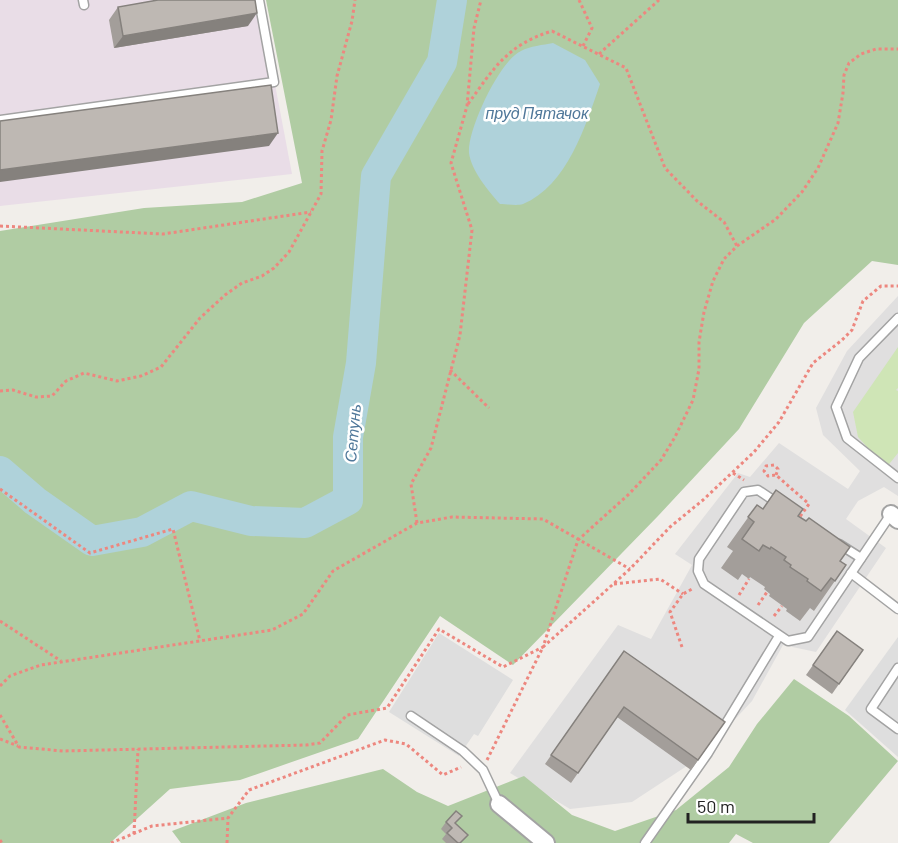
<svg xmlns="http://www.w3.org/2000/svg" width="898" height="843" font-family="Barlow,sans-serif">
	<rect width="100%" height="100%" fill="#f1eeea"/>
	<path fill="#e0dfdf" d="M898 296V496L884 487 858 501 846 519 886 548 816 652 783 645 752 701 699 758 632 802 570 809 510 773 618 625 651 639 692 565 675 554 738 473 750 477 779 443 848 489 860 471 823 435 816 408 847 351Z"/>
	<path fill="#e9dde7" d="M0 0H259L292 174 0 206Z"/>
	<path fill="#cfe5b6" d="M898 347V388L896 390 898 391V453L886 468 858 437 853 412Z"/>
	<g fill="#b0cca3">
		<path d="M266 0H898V265L872 261 804 323 739 429 658 516 513 665 440 616 358 739 240 780 170 789 110 843H0V231L144 208 242 202 302 183Z"/>
		<path d="M794 679 849 716 898 761 829 843H753L736 834 729 843H181L172 831 246 803 383 769 417 792 448 806 524 776 572 815 615 831 676 810 729 767 757 724Z"/>
	</g>
	<g fill="#dedede">
		<path d="M439 633 513 680 478 736 474 734 459 756 389 712Z"/>
		<path d="M898 637V757L845 710Z"/>
	</g>
	<path fill="#afd2da" d="M553 43 585 60 600 84C586 125 567 186 523 204 517 206 507 204 500 204 489 192 471 170 469 153 467 130 500 60 521 51 530 46 543 45 553 43Z"/>
	<g fill="none" stroke-linecap="round" stroke-linejoin="round">
		<path stroke="#afd2da" stroke-width="30" d="M0 471 35 501 92 541 142 532 191 506 251 521 305 523 348 500V437L361 363 376 176 442 62 452 0"/>
		<g stroke="#a3a3a3" stroke-width="11">
			<g id="service">
				<path d="M83 0 84 5"/>
				<path d="M0 120 274 82 259 0"/>
				<path d="M898 318 859 358 836 407 847 438 898 478"/>
				<path d="M779 504 758 490 744 492 699 559 698 571 704 584 788 641 808 637 891 514"/>
				<path d="M839 544 861 558"/>
				<path d="M851 573 898 609"/>
				<path d="M898 668 871 709 898 729"/>
				<path d="M411 716 463 751 483 770 499 804"/>
				<path d="M645 843 708 753 779 636"/>
			</g>
		</g>
		<g stroke="#a3a3a3" stroke-width="20">
			<g id="minor">
				<path d="M891 514 898 520"/>
				<path d="M499 804 546 843"/>
			</g>
		</g>
		<g stroke="#ed877f" stroke-width="3" stroke-dasharray="3 3" stroke-linecap="butt">
			<path d="M579 0 592 28 583 46"/>
			<path d="M599 54 659 0"/>
			<path d="M468 104C494 68 507 45 552 31L626 68 665 168 697 201 724 222 737 246"/>
			<path d="M0 226 163 234 311 212"/>
			<path d="M450 370 489 408"/>
			<path d="M0 391 13 390 36 397 52 396 66 381 84 373 117 381 141 376 161 367 200 318 225 295 242 283 262 276 274 268 289 252 321 194 322 151 331 120 337 76 352 21 355 0"/>
			<path d="M733 473 744 480"/>
			<path d="M776 475 778 469 774 465 766 466 764 471 768 476 776 475 809 504 799 518"/>
			<path d="M0 489 90 553 173 529 200 641"/>
			<path d="M417 523 411 484 431 448 460 335 472 230 451 163 467 106 474 28 481 0"/>
			<path d="M614 584 660 579 683 594"/>
			<path d="M739 595 749 579"/>
			<path d="M758 605 767 592"/>
			<path d="M774 616 782 606"/>
			<path d="M0 621 61 661"/>
			<path d="M682 647 670 612 683 594 692 589"/>
			<path d="M0 686 10 676 41 665 272 630 303 614 333 571 417 523 452 517 543 519 630 569"/>
			<path d="M0 715 19 747 63 751 306 745 320 743 347 715 387 708 439 629 503 667 543 647 578 540 629 494 661 460 675 437 693 400 699 369V342L704 312 713 281 724 259 737 246 776 219 802 192 818 168 838 123 843 93 844 75 849 63 861 54 876 49H898"/>
			<path d="M0 739 18 746"/>
			<path d="M487 760 543 647 630 569 670 527 703 500 754 452 779 422 813 363 842 340 852 330 863 301 881 286H898"/>
			<path d="M134 834 138 749"/>
			<path d="M0 840 2 843"/>
			<path d="M111 843 152 826 228 818"/>
			<path d="M227 843 228 818 249 790 385 740 406 744 443 775 461 767"/>
		</g>
		<use href="#service" stroke="#fff" stroke-width="8"/>
		<use href="#minor" stroke="#fff" stroke-width="16"/>
	</g>
	<g fill="#a39e9a">
		<path d="M118 7 248 26 114 48 109 20Z"/>
		<path d="M757 505 763 509 798 516 840 561 846 565 814 611 810 608 800 621 786 611 787 609 769 596 770 594 764 589 765 587 750 577 749 579 742 574 738 580 721 568 733 551 727 547Z"/>
		<path d="M837 631 863 650 832 694 806 675Z"/>
		<path d="M624 651 725 722 691 770 617 717 571 783 545 764Z"/>
		<path d="M446 822 456 824 461 843H446L442 839 446 834 441 829Z"/>
	</g>
	<g fill="#85817d">
		<path d="M257 13 248 26 114 48 123 36Z"/>
		<path d="M278 133 269 146 0 182V170Z"/>
	</g>
	<g fill="#beb8b3" stroke="#85817d" stroke-width="1.5">
		<path d="M158 0H255L257 13 123 36 118 7Z"/>
		<path d="M271 85 278 133 0 170V121Z"/>
		<path d="M776 490 803 509 798 516 806 521 809 518 850 547 840 561 846 565 835 581 831 578 821 591 807 581 808 579 790 567 791 565 784 560 786 557 771 547 770 549 763 545 759 551 742 539 754 522 748 517 757 505 763 509Z"/>
		<path d="M837 631 863 650 839 684 813 665Z"/>
		<path d="M624 651 725 722 698 760 624 707 578 773 551 755Z"/>
		<path d="M456 811 462 816 455 823 468 835 460 843H458L447 833 452 828 446 822Z"/>
	</g>
	<g text-anchor="middle" dominant-baseline="central" stroke-width="5" stroke-linejoin="round" paint-order="stroke">
		<g font-size="16" font-style="italic" fill="#50789a" stroke="#fff">
			<text x="537" y="112">пруд Пятачок</text>
			<text transform="translate(352 433) rotate(-85)">Сетунь</text>
		</g>
	</g>
	<path d="M688 813v9h126v-9" fill="none" stroke="#222222" stroke-width="3"/>
	<text x="697" y="813" font-size="18" fill="#222222" stroke="#ffffff" stroke-width="4.5" paint-order="stroke">50 m</text>
</svg>
